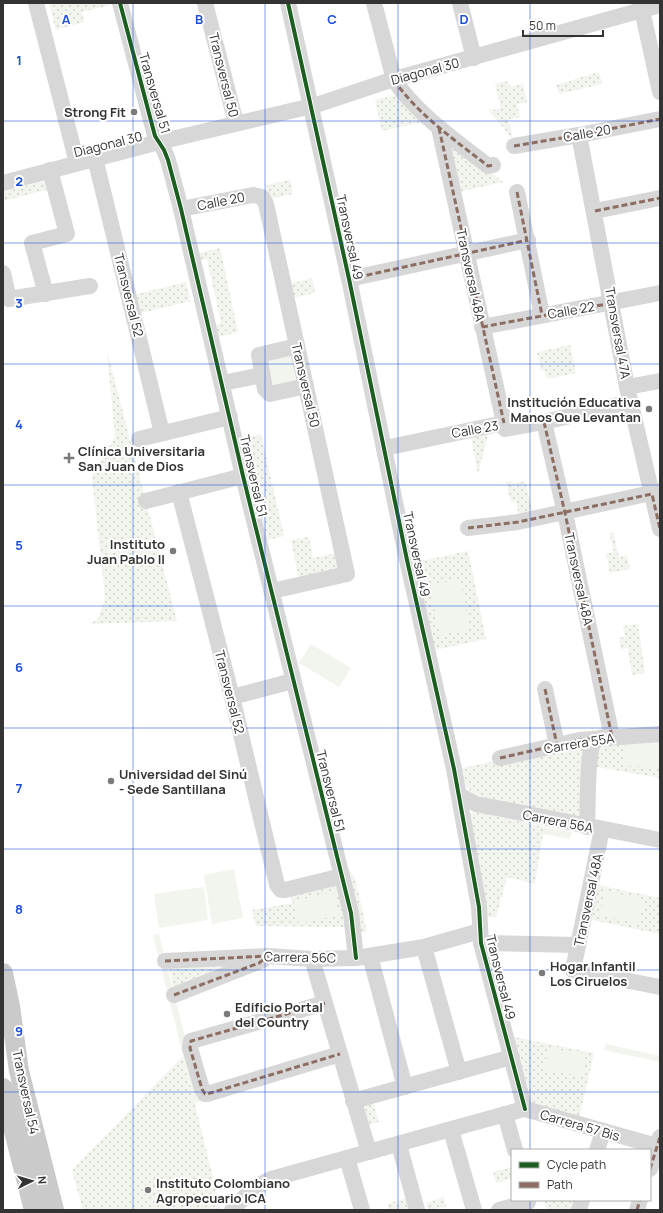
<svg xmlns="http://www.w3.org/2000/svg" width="663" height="1213" font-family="Manrope,sans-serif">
	<defs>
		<pattern id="grass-dots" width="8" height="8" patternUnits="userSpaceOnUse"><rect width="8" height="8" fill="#f1f5ed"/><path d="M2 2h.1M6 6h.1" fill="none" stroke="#cfd2cc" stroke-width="1.8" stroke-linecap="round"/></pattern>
	</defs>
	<rect width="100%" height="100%" fill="#fff"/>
	<g fill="url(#grass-dots)">
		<path d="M49 3H110L111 5 82 12 84 22 56 30Z"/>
		<path d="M599 72 602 84 559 94 556 85Z"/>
		<path d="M508 81 510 87 523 84 527 102 517 104 520 117 508 120 513 139 489 111 501 108 495 84Z"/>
		<path d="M396 95 423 122 382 131 375 100Z"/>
		<path d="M447 139 503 182 459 192Z"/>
		<path d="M48 180 50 189 3 201V192Z"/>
		<path d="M290 180 293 194 269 199 266 185Z"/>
		<path d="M220 248 238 332 219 337 216 325 221 322 207 259 200 260 199 253Z"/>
		<path d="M312 278 315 293 292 298 289 284Z"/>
		<path d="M186 282 191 301 141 313 137 294Z"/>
		<path d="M570 345 576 373 547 379 545 370 541 371 537 352Z"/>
		<path d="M107 351 177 621 90 624 98 619 105 598 92 476 115 437Z"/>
		<path d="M261 434 284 536 267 540 244 438Z"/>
		<path d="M488 435 478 474 471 438Z"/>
		<path d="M512 481 513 484 525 481 533 514 519 517 516 501 511 502 506 482Z"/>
		<path d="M613 532 619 557 627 555 630 569 610 573 606 554 614 552 609 533Z"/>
		<path d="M309 537 313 558 337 553 341 571 299 580 291 540Z"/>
		<path d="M468 551 486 639 435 650 416 562Z"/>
		<path d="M638 624 645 673 632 675 628 648 621 649 619 638 625 637 623 626Z"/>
		<path d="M626 738 660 739V778L597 767 596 757 601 747Z"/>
		<path d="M587 742 583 817 487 799C467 792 465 788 462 768Z"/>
		<path d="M474 811 544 827 535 884 507 877 496 917H486L469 815Z"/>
		<path d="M343 862 355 878 367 931 360 933Z"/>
		<path d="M337 883 346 927 256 926 252 910 292 903 290 895Z"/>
		<path d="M598 885 660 898V934L592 920Z"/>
		<path d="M258 959 175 993 168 963Z"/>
		<path d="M514 1037 594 1053 579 1119 533 1105Z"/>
		<path d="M183 1056 221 1210H83L72 1170Z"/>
		<path d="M373 1102 379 1122 369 1125 364 1105Z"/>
		<path d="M512 1167V1178L496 1183 493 1172Z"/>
		<path d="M444 1197 446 1207 428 1210 426 1203Z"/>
		<path d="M406 1198 409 1209 389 1210 387 1204Z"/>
		<path d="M544 1200H576L573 1210H547Z"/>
	</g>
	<g fill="#f1f5ed">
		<path d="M291 355 296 381 272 386 266 360Z"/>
		<path d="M460 579 470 629 440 635 429 586Z"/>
		<path d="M311 644 351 668 339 687 299 663Z"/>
		<path d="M626 738 660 739V767L625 766Z"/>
		<path d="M544 827 572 832 570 839 543 834Z"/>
		<path d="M234 869 243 918 212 924 204 875Z"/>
		<path d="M204 887 208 920 159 928 154 894Z"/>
		<path d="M605 891 644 899 639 924 600 915Z"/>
		<path d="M334 892 339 915 299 924 294 901Z"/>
		<path d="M159 934 201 1101 195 1103 153 935Z"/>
		<path d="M606 1044 660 1056V1062L604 1050Z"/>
		<path d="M548 1048 586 1054 583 1076 544 1070Z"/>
	</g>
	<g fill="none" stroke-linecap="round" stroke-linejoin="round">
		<g stroke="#d7d7d7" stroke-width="16">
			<path d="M36 3 77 163"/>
			<path d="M120 3 155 136 164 150 168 160 181 209 243 476 351 913 356 958"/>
			<path d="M205 3 236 123"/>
			<path d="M288 3 349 279 407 560 454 769 479 907 481 943 525 1109"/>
			<path d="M374 3 394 80C417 114 456 141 488 166L493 165"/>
			<path d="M460 3 474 58"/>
			<path d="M642 10 660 92"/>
			<path d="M439 128 504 423"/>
			<path d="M579 135 627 387 660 529"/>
			<path d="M514 146 579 135 660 119"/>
			<path d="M95 158 162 433"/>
			<path d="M3 183 159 142 316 105 391 80 660 5"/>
			<path d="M517 192 542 315"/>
			<path d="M181 209 253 195 262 197 266 204 347 574 272 591"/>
			<path d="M595 211 660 198"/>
			<path d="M3 273 9 299 90 286"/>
			<path d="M349 279 528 240"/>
			<path d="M46 294 32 243 67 234 50 170"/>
			<path d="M482 327 660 293"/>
			<path d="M297 346 259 355 265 389 270 394 306 386"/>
			<path d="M223 383 262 375"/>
			<path d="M627 387 660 381"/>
			<path d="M544 422 565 513 612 737"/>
			<path d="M139 439 230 417"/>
			<path d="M385 448 504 423 505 429 544 422 630 402"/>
			<path d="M179 492 232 697 277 885 281 890H285L342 876"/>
			<path d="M146 501 243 476"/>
			<path d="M468 528 518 522 660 491"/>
			<path d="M545 689 557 745"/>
			<path d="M232 697 293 681"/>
			<path d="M500 758 580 740 660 734"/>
			<path d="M459 795 476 804 660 840"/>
			<path d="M587 827C588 811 587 754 593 744 595 740 599 739 603 737"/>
			<path d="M602 829 573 970 660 987"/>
			<path d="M481 943 578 945"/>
			<path d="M424 947 459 1072"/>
			<path d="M370 956 405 1087"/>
			<path d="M312 959 369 1152"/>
			<path d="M165 961 268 956 312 959 356 958 424 947 480 931"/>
			<path d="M174 995 263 960"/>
			<path d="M325 1003 191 1041 190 1048 202 1089 205 1094H207L340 1054"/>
			<path d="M353 1101 512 1057"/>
			<path d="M505 1114 515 1150"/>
			<path d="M451 1130 474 1210"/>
			<path d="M399 1145 417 1210"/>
			<path d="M597 1150 603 1132"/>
			<path d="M347 1158 362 1210"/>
			<path d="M650 1169 660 1137"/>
			<path d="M232 1210 253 1188 271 1179 520 1110 525 1109 657 1146"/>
			<path d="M499 1210 528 1202V1200"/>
			<path d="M579 1210 582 1200"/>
			<path d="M637 1210 640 1200"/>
		</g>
		<g stroke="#cacaca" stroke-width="20">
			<path d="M3 973 10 1006 19 1071 54 1210"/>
			<path d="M3 1088 34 1210"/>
		</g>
		<g stroke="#8d6e63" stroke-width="3" stroke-dasharray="6 3" stroke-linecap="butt">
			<path d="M394 80C417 114 456 141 488 166L493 165"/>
			<path d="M439 128 504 423"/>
			<path d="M514 146 579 135 660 119"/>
			<path d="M517 192 542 315"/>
			<path d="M595 211 660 198"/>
			<path d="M349 279 528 240"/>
			<path d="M482 327 612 303"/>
			<path d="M544 422 565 513 612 737"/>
			<path d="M468 528 518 522 652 494 660 529"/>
			<path d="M545 689 557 745"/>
			<path d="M500 758 580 740 603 737"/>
			<path d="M165 961 268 956"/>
			<path d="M174 995 259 963 268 956"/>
			<path d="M325 1003 191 1041 190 1048 202 1089 205 1094H207L340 1054"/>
			<path d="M650 1169 660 1137"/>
			<path d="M637 1210 640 1200"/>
		</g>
		<g stroke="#fff" stroke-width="6">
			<g id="cycleway">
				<path d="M120 3 155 136 164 150 168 160 181 209 243 476 351 913 356 958"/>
				<path d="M288 3 349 279 407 560 454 769 479 907 481 943 525 1109"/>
			</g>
		</g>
		<use href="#cycleway" stroke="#1b5e20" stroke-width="4"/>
	</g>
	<path fill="none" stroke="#1d4ed8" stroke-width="1" stroke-opacity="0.55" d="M133 3V1210M265 3V1210M398 3V1210M530 3V1150M3 121H660M3 243H660M3 364H660M3 485H660M3 606H660M3 728H660M3 849H660M3 970H660M3 1092H660M530 1200V1210"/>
	<g fill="#7a7a7a" stroke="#fff" stroke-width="1.5">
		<circle cx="134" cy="112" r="4"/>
		<circle cx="649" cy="409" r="4"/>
		<path d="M67 452h4v4h4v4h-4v4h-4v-4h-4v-4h4z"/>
		<circle cx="173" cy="551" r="4"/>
		<circle cx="111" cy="781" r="4"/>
		<circle cx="542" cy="973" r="4"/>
		<circle cx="227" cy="1014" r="4"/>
		<circle cx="148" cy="1190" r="4"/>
	</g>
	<g text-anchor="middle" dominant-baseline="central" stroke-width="4" stroke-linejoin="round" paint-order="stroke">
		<g font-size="13" fill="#333" stroke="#fff">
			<text transform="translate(425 71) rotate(-15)">Diagonal 30</text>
			<text transform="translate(224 75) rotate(76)">Transversal 50</text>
			<text transform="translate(155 93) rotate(74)">Transversal 51</text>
			<text transform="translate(587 133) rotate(-10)">Calle 20</text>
			<text transform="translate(108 144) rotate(-14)">Diagonal 30</text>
			<text transform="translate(221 201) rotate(-11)">Calle 20</text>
			<text transform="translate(350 237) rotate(78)">Transversal 49</text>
			<text transform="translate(471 275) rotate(78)">Transversal 48A</text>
			<text transform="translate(129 295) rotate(76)">Transversal 52</text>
			<text transform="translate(571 310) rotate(-10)">Calle 22</text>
			<text transform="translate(618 333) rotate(80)">Transversal 47A</text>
			<text transform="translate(306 385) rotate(77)">Transversal 50</text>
			<text transform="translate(475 429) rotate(-10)">Calle 23</text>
			<text transform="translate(254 476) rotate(77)">Transversal 51</text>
			<text transform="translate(417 554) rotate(78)">Transversal 49</text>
			<text transform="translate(579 579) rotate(78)">Transversal 48A</text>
			<text transform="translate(230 692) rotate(76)">Transversal 52</text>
			<text transform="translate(579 743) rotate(-9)">Carrera 55A</text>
			<text transform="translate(331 791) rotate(76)">Transversal 51</text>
			<text transform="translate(558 821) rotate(11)">Carrera 56A</text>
			<text transform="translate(588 900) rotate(-78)">Transversal 48A</text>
			<text transform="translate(300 957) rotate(1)">Carrera 56C</text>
			<text transform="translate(501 977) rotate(76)">Transversal 49</text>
			<text transform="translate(26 1092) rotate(78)">Transversal 54</text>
			<text transform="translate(580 1125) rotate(16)">Carrera 57 Bis</text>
		</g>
		<g font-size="13" font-weight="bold" fill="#333" stroke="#fff" text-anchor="start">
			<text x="126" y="112" text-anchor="end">Strong Fit</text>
			<text x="641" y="402" text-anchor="end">Institución Educativa<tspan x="641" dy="15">Manos Que Levantan</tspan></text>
			<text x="78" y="451">Clínica Universitaria<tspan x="78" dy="15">San Juan de Dios</tspan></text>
			<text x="165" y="544" text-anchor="end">Instituto<tspan x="165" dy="15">Juan Pablo II</tspan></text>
			<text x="119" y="774">Universidad del Sinú<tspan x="119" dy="15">- Sede Santillana</tspan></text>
			<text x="550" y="966">Hogar Infantil<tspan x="550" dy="15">Los Ciruelos</tspan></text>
			<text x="235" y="1007">Edificio Portal<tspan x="235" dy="15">del Country</tspan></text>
			<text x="156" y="1183">Instituto Colombiano<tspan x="156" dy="15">Agropecuario ICA</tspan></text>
		</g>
	</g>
	<g font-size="13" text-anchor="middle" font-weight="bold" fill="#1d4ed8" stroke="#fff" stroke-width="4" stroke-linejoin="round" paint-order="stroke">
		<text x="66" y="24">A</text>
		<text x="199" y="24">B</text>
		<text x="332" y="24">C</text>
		<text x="464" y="24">D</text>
		<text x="19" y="65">1</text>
		<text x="19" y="186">2</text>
		<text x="19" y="308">3</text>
		<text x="19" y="429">4</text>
		<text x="19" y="550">5</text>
		<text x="19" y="672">6</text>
		<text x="19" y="793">7</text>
		<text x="19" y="914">8</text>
		<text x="19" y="1036">9</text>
	</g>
	<rect width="663" height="1213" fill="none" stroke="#333333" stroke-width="8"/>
	<rect x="511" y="1149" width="140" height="52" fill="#ffffff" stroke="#adadad"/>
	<rect x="519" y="1162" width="20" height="6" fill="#1b5e20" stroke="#adadad"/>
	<text x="547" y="1169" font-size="12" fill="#333333">Cycle path</text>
	<rect x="519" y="1182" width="20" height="6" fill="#8d6e63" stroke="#adadad"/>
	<text x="547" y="1189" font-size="12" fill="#333333">Path</text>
	<g transform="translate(32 1181) rotate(85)" stroke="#ffffff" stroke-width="3" paint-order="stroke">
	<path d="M0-3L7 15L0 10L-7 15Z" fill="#333333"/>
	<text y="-6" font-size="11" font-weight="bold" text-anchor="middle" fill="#333333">N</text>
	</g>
	<path d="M523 30v6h80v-6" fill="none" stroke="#333333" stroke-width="2"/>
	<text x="529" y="30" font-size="12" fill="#333333" stroke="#ffffff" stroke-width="3" paint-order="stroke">50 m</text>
</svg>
